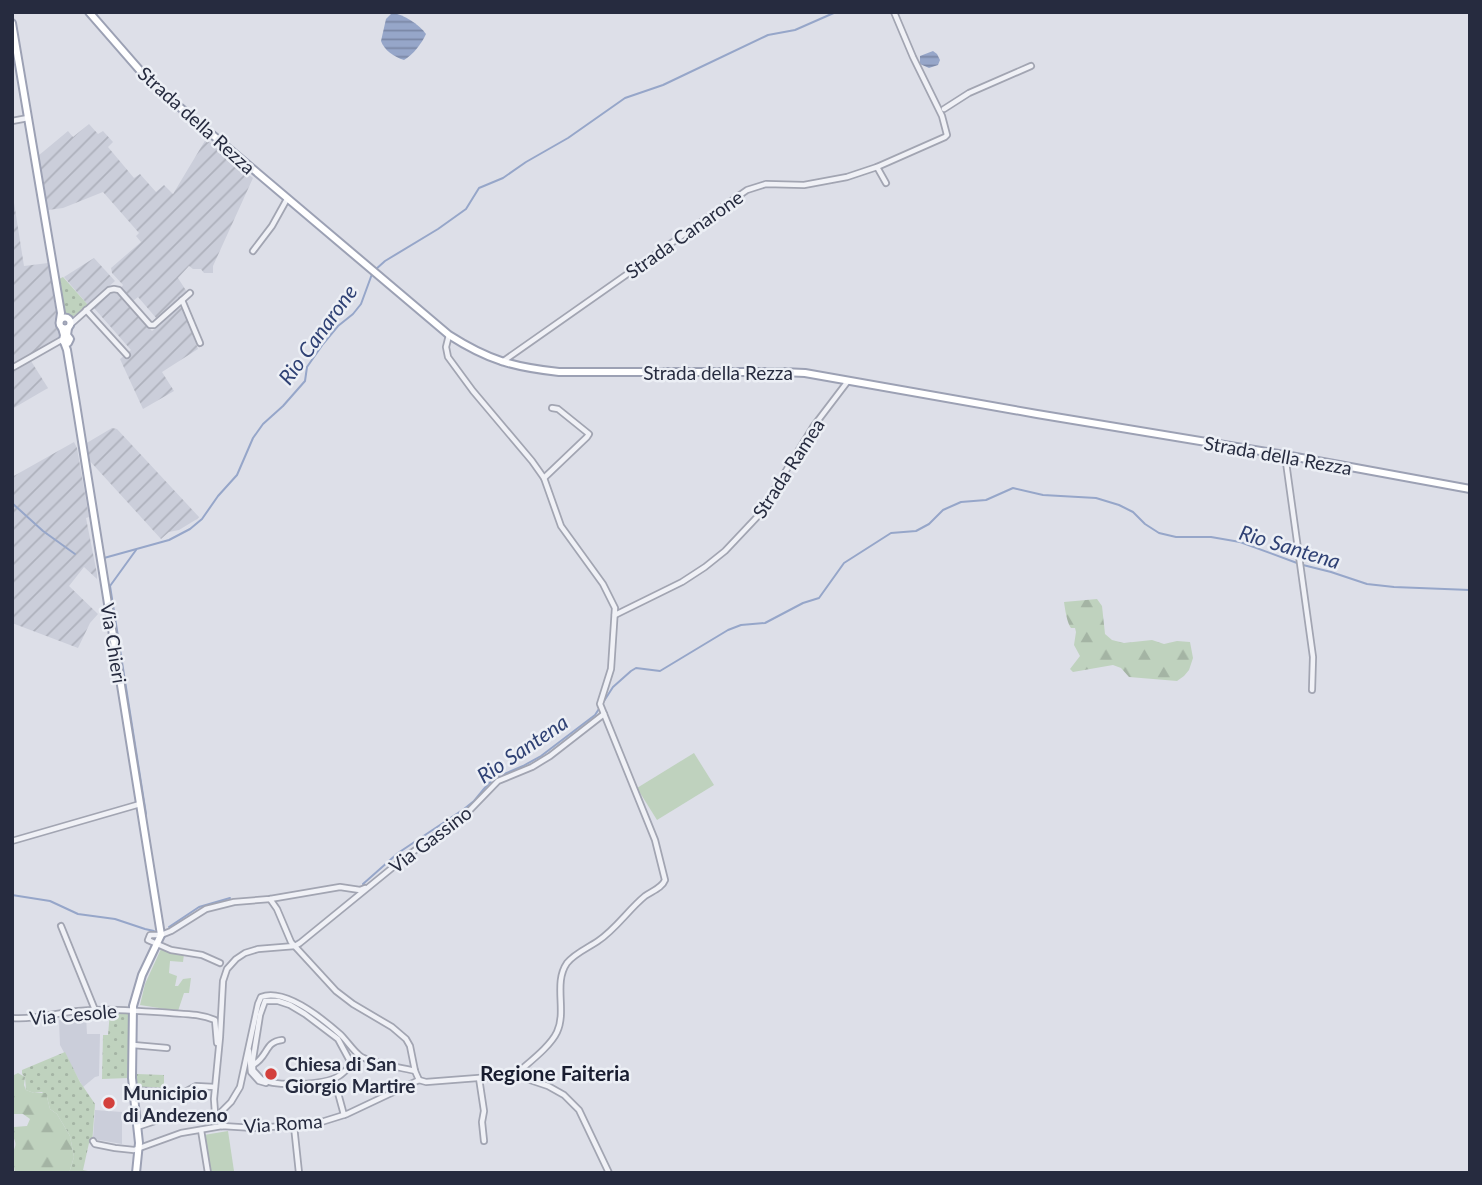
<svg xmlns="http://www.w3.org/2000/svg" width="1482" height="1185" font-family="Lato,sans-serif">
	<defs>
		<pattern id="industrial-furrows" width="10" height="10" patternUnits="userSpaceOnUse" patternTransform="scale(1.75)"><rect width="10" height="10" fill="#cbceda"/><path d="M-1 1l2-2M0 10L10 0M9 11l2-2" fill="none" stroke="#aeb1bc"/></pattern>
		<pattern id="grass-dots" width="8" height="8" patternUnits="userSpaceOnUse" patternTransform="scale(1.75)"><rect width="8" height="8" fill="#bfd2be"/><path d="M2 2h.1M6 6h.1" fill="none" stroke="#a4b4a4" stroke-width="1.8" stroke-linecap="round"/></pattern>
		<pattern id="forest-firs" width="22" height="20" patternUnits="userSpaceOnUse" patternTransform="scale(1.75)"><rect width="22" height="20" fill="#bfd2be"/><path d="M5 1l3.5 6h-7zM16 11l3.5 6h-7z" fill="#a4b4a4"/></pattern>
		<pattern id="water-rules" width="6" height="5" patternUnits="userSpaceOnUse" patternTransform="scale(1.75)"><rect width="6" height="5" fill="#96a6c9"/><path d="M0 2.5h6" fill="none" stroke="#7a87a5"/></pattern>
	</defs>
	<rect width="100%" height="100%" fill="#dddfe8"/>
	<g fill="#cbceda">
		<path d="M86 1016 87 1034H100L99 1076 95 1077 83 1087 60 1045 59 1020Z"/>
		<path d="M95 1110 122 1112V1144L93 1139Z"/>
	</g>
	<g fill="url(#industrial-furrows)">
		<path d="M89 124 98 134 103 131 113 142 108 147 134 178 140 174 156 192 164 185 173 194 206 139 253 178 213 266V273H204L201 269H193L189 266 178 278 187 292 157 319 138 297 133 301 121 288 123 285 112 273 111 268 141 242 136 236 139 233 103 192 63 208 48 210 38 156 68 131 73 137Z"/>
		<path d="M12 190 24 266 48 263 60 337 12 365Z"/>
		<path d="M94 258 115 281 88 305 64 277Z"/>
		<path d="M111 293 119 294 152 331 180 307 183 309 198 349 162 372 174 391 143 409 120 359 131 350 94 308Z"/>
		<path d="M31 361 48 388 12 409V373Z"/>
		<path d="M112 428 117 429 199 517 197 519 179 530 169 532 161 539 88 459 85 444Z"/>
		<path d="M74 442 77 448 89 517 86 518 97 574V579L84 567 69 586 98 614 90 623 78 648 12 623V477Z"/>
	</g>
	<g fill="url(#grass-dots)">
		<path d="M63 277 88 305 71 318 65 312 59 279Z"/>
		<path d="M110 1012H128V1078L102 1079 103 1035H108Z"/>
		<path d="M65 1052 80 1082 95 1104 92 1144 89 1143 83 1170 88 1171 87 1173H69L74 1157 70 1136 57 1114 50 1109 47 1097 42 1092 34 1093 26 1090 25 1077 22 1074V1070Z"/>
		<path d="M137 1074 164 1075V1091L137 1090Z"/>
	</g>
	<g fill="url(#forest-firs)">
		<path d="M1097 599 1102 606 1105 634 1112 640 1124 643 1152 640 1164 644 1177 641 1190 642 1193 658 1189 670 1184 676 1177 681 1129 677 1121 668 1113 665 1073 672 1070 669 1080 656 1074 645 1076 632 1075 628H1071C1067 623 1065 609 1064 602Z"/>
		<path d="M18 1073 25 1077 24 1085 26 1090 34 1093H46L50 1109 57 1114 70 1136 74 1157 69 1173H15L12 1153C20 1141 12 1141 12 1129L14 1127 27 1126 30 1119 23 1114H12V1076Z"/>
	</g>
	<g fill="#bfd2be">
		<path d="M694 753 714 785 657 820 637 788Z"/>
		<path d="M164 948 184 954 183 962 170 961 169 973 177 976 175 986H178L183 979 191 978 189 993H184L178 1011 140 1005 145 984 161 949Z"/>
		<path d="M228 1131 234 1171 210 1173 204 1135Z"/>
	</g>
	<g fill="url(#water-rules)">
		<path d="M392 13C403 14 419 24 426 34 422 43 413 55 404 60 394 57 384 50 381 41L386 19Z"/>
		<path d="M933 51 937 54 940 60 938 65 929 68 920 64V56Z"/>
	</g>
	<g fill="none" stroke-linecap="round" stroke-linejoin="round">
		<g stroke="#96a6c9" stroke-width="2">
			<path d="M375 270 385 261 438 229 466 209 479 188 503 178 526 162 568 138 625 98 663 85 768 35 795 30 836 12"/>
			<path d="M12 503 43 531 75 554"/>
			<path d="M136 550 110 586 146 814"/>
			<path d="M104 558 169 540 190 529 202 519 218 496 237 475 253 438 263 424 283 406 305 381 307 367 323 344 338 326 353 314 361 304 372 274"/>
			<path d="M1303 565 1331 572 1367 584 1394 587 1470 590"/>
			<path d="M363 884 398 853 464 809 474 801 488 784 497 777 523 766 541 756 595 715 613 687 631 671 636 668 660 671 728 630 741 625 765 623 803 603 819 598 844 563 891 533 916 531 929 524 943 510 961 502 986 500 1013 488 1043 495 1096 498 1119 505 1133 512 1145 524 1159 533 1176 537H1211L1240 542 1297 563"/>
			<path d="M12 895 50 901 78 914 115 919 145 929 154 931"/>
			<path d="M169 927 199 907 230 898"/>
		</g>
		<g stroke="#a2a5b2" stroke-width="8">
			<g id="minor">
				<path d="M944 109 969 93 1031 66"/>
				<path d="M12 121 28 118"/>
				<path d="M877 167 886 183"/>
				<path d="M253 251 272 226 287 199"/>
				<path d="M182 300 200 343"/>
				<path d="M86 310 127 355"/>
				<path d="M71 324 109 290 114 289 119 290 150 325H154L190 293"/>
				<path d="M449 335 446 347 448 357 473 391 532 461 544 478 561 526 603 584 615 608 611 669 600 704 655 840 665 880C662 888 652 891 645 896 628 910 616 929 598 941 588 948 575 953 567 963 553 983 567 1011 557 1032 550 1047 528 1063 515 1075"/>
				<path d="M502 362 747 190 766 184 804 185 847 177 877 167 945 137 947 135 942 116 913 57 894 12"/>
				<path d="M12 368 63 339"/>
				<path d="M1285 455 1313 657 1312 690"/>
				<path d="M544 478 587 437 589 434 558 409 552 408"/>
				<path d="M615 615 682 582 705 567 725 551 758 516 813 427 848 381"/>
				<path d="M12 841 140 804"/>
				<path d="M270 899 277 909 291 942 336 991 353 1004 392 1027 406 1039 410 1046 415 1071 419 1080"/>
				<path d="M61 926 95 1010"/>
				<path d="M220 963 202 955 171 950 148 940 150 935H161L171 931 206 909 234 902 270 899 340 887 360 890 365 888"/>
				<path d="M12 1018C35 1020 55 1013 78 1011 109 1008 140 1011 171 1013 186 1014 201 1014 215 1020L217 1043"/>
				<path d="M133 1045 167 1048"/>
				<path d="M249 1051 251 1072 259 1081 266 1083"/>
				<path d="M351 1063 338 1039 305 1014 290 1005 278 1001H265L260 1015 253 1059V1070C254 1071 260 1078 261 1079 275 1087 325 1085 339 1076 347 1071 352 1062 360 1057"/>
				<path d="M253 1065C269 1056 264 1042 282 1040"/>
				<path d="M479 1078 484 1111 482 1122 484 1141"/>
				<path d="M419 1080 426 1082 515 1075 548 1086 564 1095 579 1110 609 1173"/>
				<path d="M133 1090 183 1093 196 1086 215 1087"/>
				<path d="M338 1093 344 1115"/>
				<path d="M217 1116 231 1102 240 1087 258 1004 261 997C285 988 323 1019 341 1035 347 1041 352 1049 359 1055 366 1062 403 1068 415 1071"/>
				<path d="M222 1126 215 1113 214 1099 220 1037 223 981 227 969 236 959 245 953 258 949 295 946 300 943 403 859 468 812 498 781 532 767 550 756 604 714"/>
				<path d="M294 1126 299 1173"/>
				<path d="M137 1127 161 1119 200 1114"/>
				<path d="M201 1130 208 1173"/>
				<path d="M93 1141 95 1144 115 1148 134 1150 181 1133 222 1126 254 1128 315 1124 347 1114 419 1080"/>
			</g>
		</g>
		<g stroke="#9ca1b4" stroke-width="10">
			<g id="major">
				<path d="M89 12 150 82 449 335C488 360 513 367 559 372H782L805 373 1037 414 1285 455 1470 489"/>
				<path d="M12 23 61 313 60 320"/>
				<circle cx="65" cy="323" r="5.5"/>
				<path d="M62 328 64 335 63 341 66 343H68L70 339 67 335 68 328"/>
				<path d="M64 342 67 350 76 404 161 935 142 975 133 1006 132 1078 139 1143 136 1173"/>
			</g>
		</g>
		<use href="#minor" stroke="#f0f1f6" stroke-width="4.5"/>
		<use href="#major" stroke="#fff" stroke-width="6"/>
	</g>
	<g fill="#d3403c" stroke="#eceff5" stroke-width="2.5">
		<circle cx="271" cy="1074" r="7"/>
		<circle cx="109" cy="1103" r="7"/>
	</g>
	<g text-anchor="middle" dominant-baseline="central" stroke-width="5" stroke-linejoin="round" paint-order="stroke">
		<g font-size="19" fill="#262b3f" stroke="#eceff5">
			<text transform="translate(197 120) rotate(42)">Strada della Rezza</text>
			<text transform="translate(684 234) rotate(-35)">Strada Canarone</text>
			<text x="718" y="372">Strada della Rezza</text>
			<text transform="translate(1278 455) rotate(10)">Strada della Rezza</text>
			<text transform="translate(788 468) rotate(-57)">Strada Ramea</text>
			<text transform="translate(114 643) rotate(81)">Via Chieri</text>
			<text transform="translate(430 839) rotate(-37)">Via Gassino</text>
			<text transform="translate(73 1014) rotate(-5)">Via Cesole</text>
			<text transform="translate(283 1123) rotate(-4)">Via Roma</text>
		</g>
		<g font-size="19" font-weight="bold" fill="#262b3f" stroke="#eceff5" text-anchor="start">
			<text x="285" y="1063">Chiesa di San<tspan x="285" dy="22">Giorgio Martire</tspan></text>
			<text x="123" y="1092">Municipio<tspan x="123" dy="22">di Andezeno</tspan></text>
		</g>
		<g font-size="21" font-style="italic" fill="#2f4174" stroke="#eceff5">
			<text transform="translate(317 334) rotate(-54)">Rio Canarone</text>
			<text transform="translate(1290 546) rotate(17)">Rio Santena</text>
			<text transform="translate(522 748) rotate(-34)">Rio Santena</text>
		</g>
		<g font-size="21" font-weight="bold" fill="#181c2f" stroke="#eceff5">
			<text x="555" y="1072">Regione Faiteria</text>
		</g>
	</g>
	<rect width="1482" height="1185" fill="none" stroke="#262b3f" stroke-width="28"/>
</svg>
